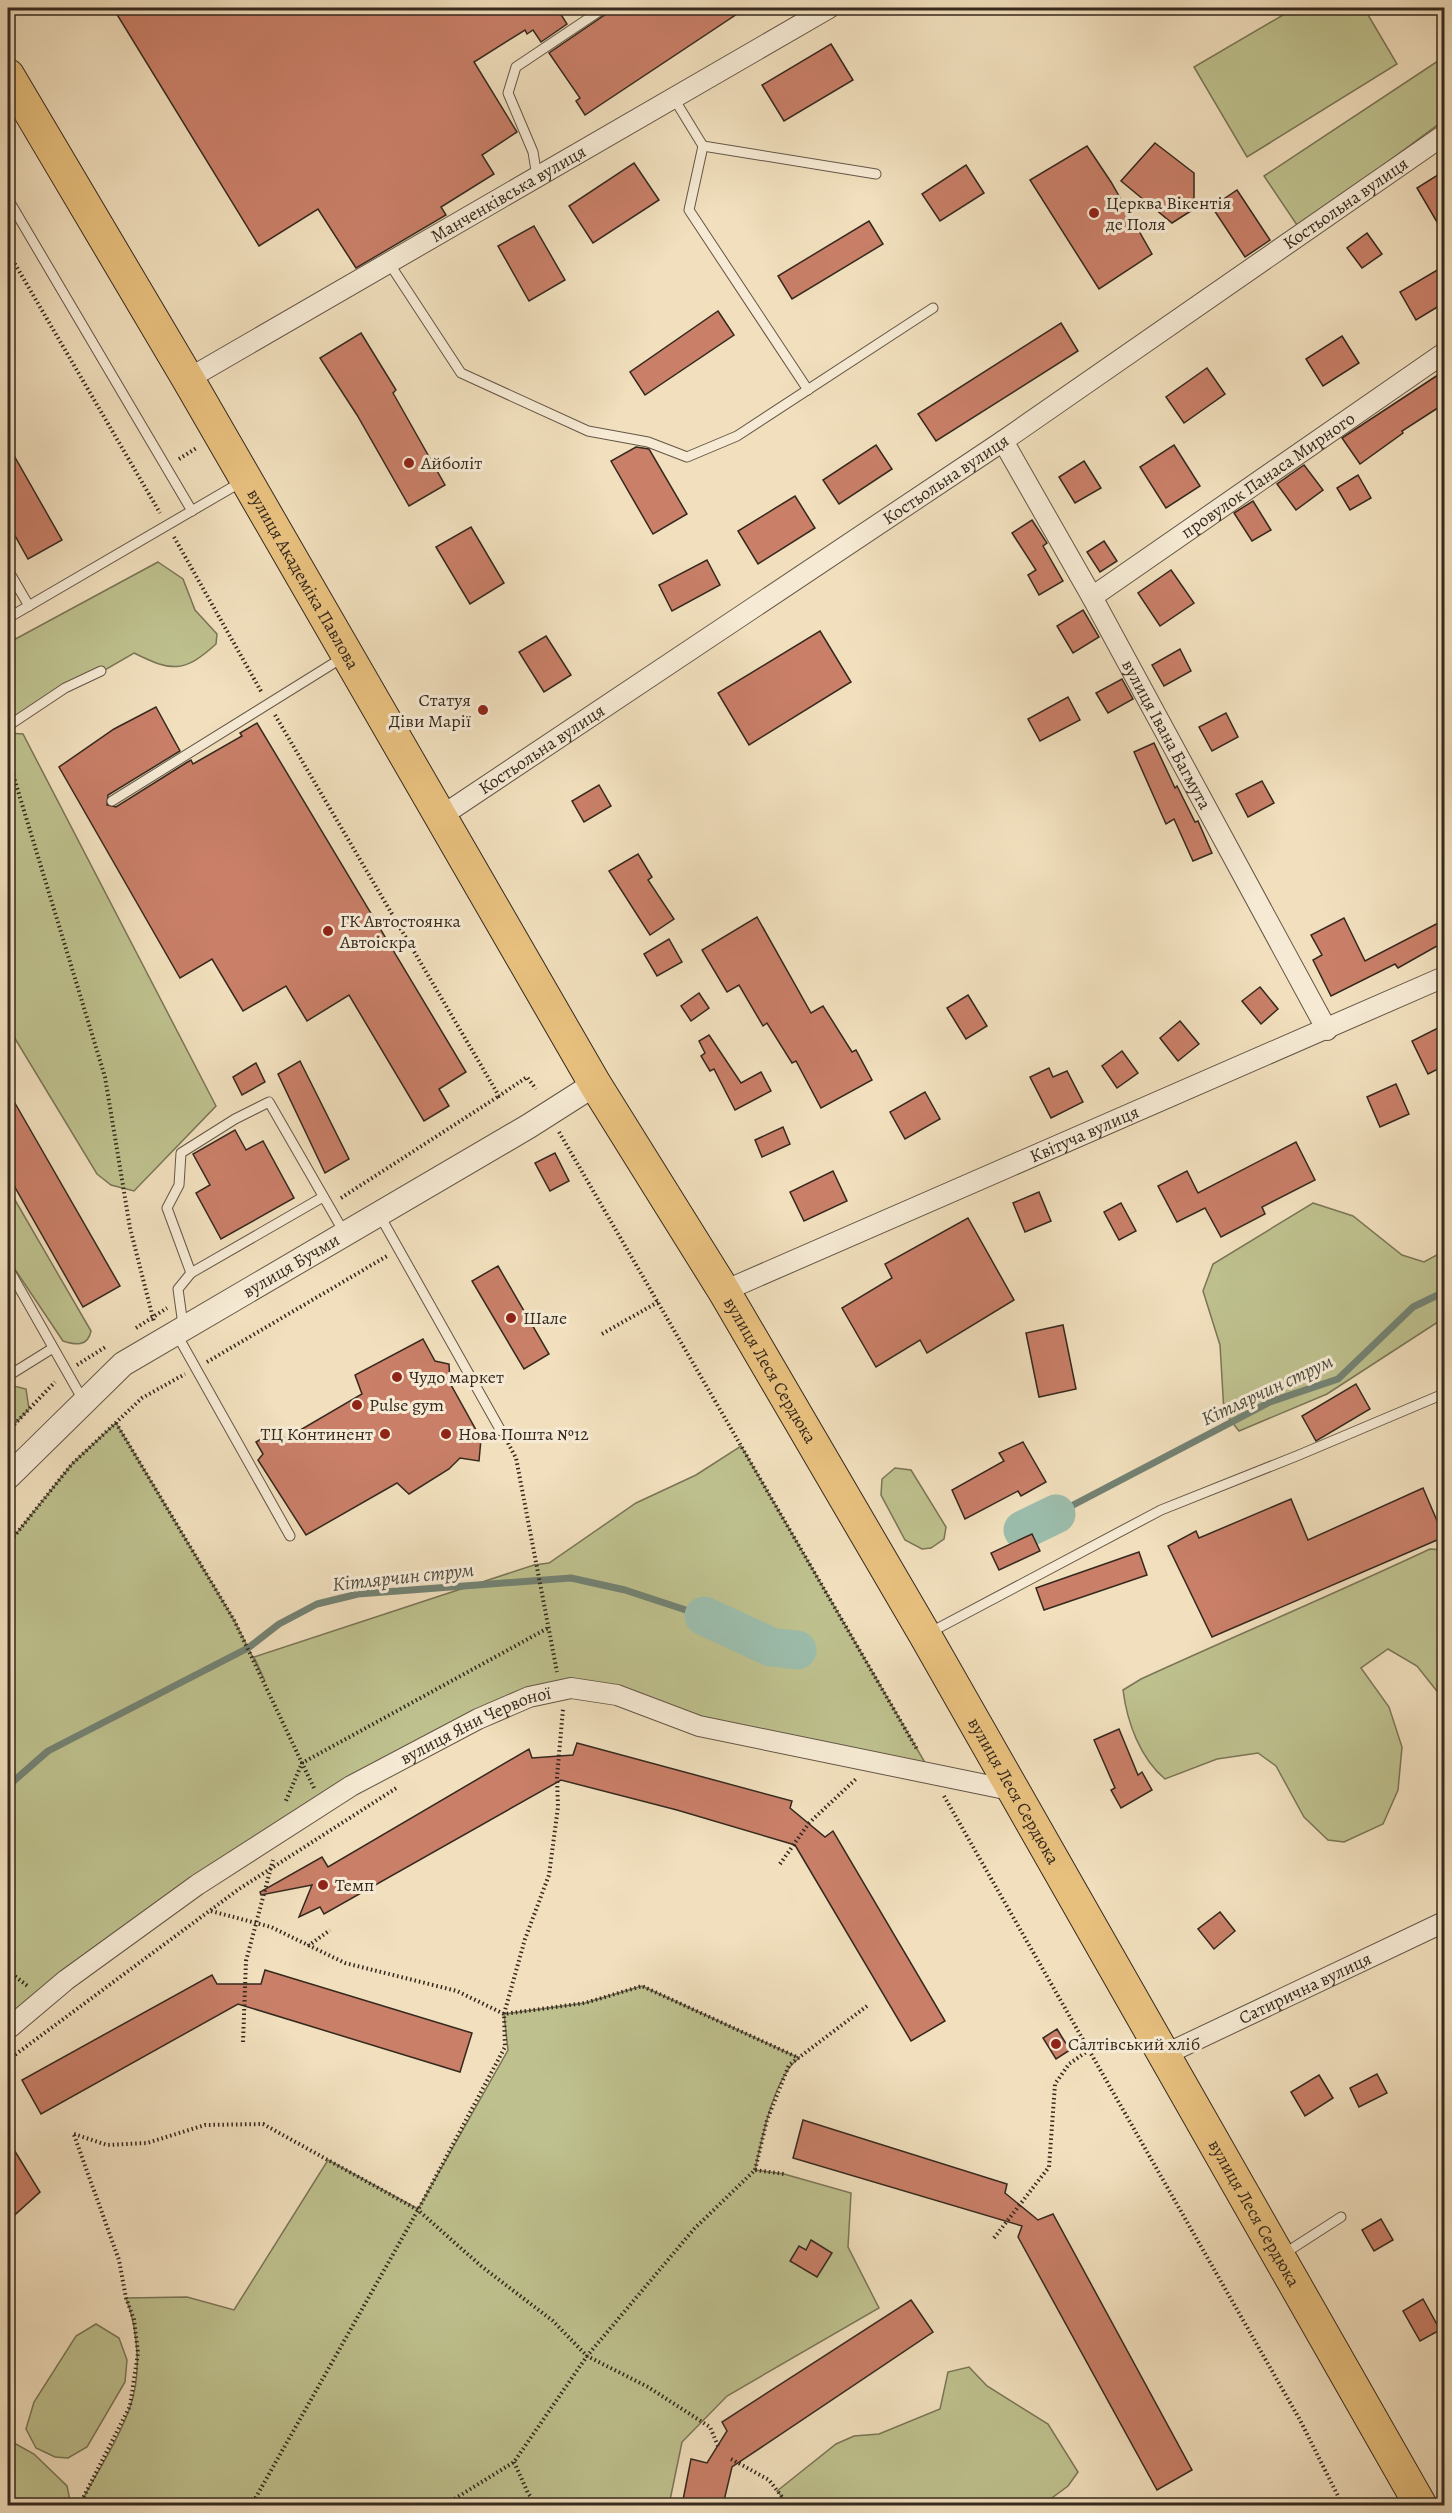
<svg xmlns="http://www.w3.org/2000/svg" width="1452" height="2513" font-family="Alegreya,serif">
	<rect width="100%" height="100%" fill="#f1dfbd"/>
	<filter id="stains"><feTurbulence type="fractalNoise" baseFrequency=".00333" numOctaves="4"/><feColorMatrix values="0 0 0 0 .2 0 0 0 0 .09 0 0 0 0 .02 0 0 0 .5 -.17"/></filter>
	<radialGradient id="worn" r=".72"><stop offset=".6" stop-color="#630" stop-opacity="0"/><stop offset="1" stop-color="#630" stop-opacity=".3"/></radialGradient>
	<g fill="#bec18e" stroke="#7a7556" stroke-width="1.5">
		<path d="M1295 8H1364L1397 64 1247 157 1194 67Z"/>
		<path d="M1444 57V120L1299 228 1264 176Z"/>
		<path d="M158 562 183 579 195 610 217 634 216 644C184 673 172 672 134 653L8 726V643Z"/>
		<path d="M8 733 23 734 216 1106 134 1191 111 1185 97 1174 8 1027Z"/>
		<path d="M8 1188 91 1331C88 1347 75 1345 63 1341L8 1259Z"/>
		<path d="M1313 1203 1353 1216 1402 1255 1424 1262 1444 1251V1318L1327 1394 1239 1431 1224 1412 1220 1345 1203 1291 1213 1264Z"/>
		<path d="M10 1385 26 1389 29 1409 8 1431V1387Z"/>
		<path d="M116 1423 234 1620 265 1681 254 1657 534 1565 549 1563 636 1503 696 1475 741 1446 931 1773 699 1726 617 1695 529 1697 322 1804 8 2029V1544L72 1464Z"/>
		<path d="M895 1468 911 1470 946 1527 944 1539 931 1548 922 1549 905 1540 881 1495 882 1479Z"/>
		<path d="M1430 1549 1444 1550V1700L1417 1666 1388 1649 1361 1668 1389 1707 1402 1747 1398 1790 1383 1824 1344 1842 1328 1840 1304 1817 1276 1766 1258 1753 1217 1759 1165 1779C1140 1758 1127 1722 1123 1690L1141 1679C1237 1635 1334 1594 1430 1549Z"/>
		<path d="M642 1986 799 2058C773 2078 762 2139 755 2170L784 2174 851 2193 848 2247 879 2308 727 2396 682 2442 669 2505 79 2506C96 2474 118 2441 130 2407 142 2374 138 2330 126 2298L187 2297 234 2310 328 2160 418 2209 508 2050 504 2014 585 2003Z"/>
		<path d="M96 2324 119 2338 127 2360 125 2382 87 2447 68 2458 55 2457 36 2448 26 2429 34 2402 76 2336Z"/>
		<path d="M969 2367 987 2386 1048 2424 1078 2472 1068 2486 1041 2506 789 2505 777 2491 836 2444 854 2436 879 2434 940 2409 948 2372Z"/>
		<path d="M14 2443 34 2454 67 2486 71 2505H8V2449Z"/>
	</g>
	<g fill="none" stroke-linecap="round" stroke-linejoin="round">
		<g stroke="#738273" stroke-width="7">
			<path d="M1056 1514 1270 1402 1338 1379 1413 1307 1444 1292"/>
			<path d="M8 1786 48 1751 248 1648 279 1624 317 1604 358 1594 571 1578 625 1590 704 1616"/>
		</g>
		<g stroke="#9cbdac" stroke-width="39">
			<path d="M1023 1530 1056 1514"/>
			<path d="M704 1616 771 1647 797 1650"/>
		</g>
	</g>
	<g fill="#c97f68" stroke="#35291e" stroke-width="1.5">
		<path d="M113 8H557L567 24 541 42 533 30 527 34 525 30 474 62 517 132 482 155 494 174 441 207 446 215 356 268 318 209 259 246Z"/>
		<path d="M615 8H746L585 115 576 101 580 98 549 53Z"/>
		<path d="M831 44 853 80 784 121 762 85Z"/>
		<path d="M1155 143 1194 173V209L1172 223 1121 181Z"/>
		<path d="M1087 146 1111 182 1152 254 1099 289 1030 180Z"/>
		<path d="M634 163 659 200 593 243 569 206Z"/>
		<path d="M966 165 984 193 940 221 922 194Z"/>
		<path d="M1444 171V234L1417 188Z"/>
		<path d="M1237 190 1270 240 1245 257 1212 207Z"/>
		<path d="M869 221 883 244 792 299 778 276Z"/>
		<path d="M534 226 565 280 529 301 498 246Z"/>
		<path d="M1367 233 1382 254 1362 268 1347 248Z"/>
		<path d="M1444 266V303L1416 320 1400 292Z"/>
		<path d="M718 311 734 335 645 395 630 372Z"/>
		<path d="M1061 323 1078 351 936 441 918 414Z"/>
		<path d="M361 333 396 390 393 393 445 485 409 506 357 415 320 358Z"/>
		<path d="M1342 336 1359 363 1323 386 1306 359Z"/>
		<path d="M1207 368 1225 394 1184 423 1166 397Z"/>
		<path d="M1444 371V404L1402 431 1403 433 1360 464 1342 438Z"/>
		<path d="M8 445 62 540 28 559 8 523Z"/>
		<path d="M876 445 892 469 839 504 823 480Z"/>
		<path d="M1174 445 1200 486 1166 508 1140 467Z"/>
		<path d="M636 447 649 449 687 514 653 534 611 461Z"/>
		<path d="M1084 461 1101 488 1075 503 1059 477Z"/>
		<path d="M1304 465 1323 490 1296 510 1277 484Z"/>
		<path d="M1358 475 1371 498 1350 510 1337 488Z"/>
		<path d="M795 496 815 528 758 564 738 531Z"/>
		<path d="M1253 501 1271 530 1252 541 1234 513Z"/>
		<path d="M1032 520 1047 543 1043 546 1063 581 1039 595 1028 575 1036 570 1012 533Z"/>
		<path d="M471 527 504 583 470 604 436 547Z"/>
		<path d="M1104 541 1117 561 1100 572 1087 552Z"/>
		<path d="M707 560 720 585 672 611 659 585Z"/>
		<path d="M1171 570 1194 603 1160 626 1138 593Z"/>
		<path d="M1083 610 1099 637 1073 653 1057 626Z"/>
		<path d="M820 631 851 682 749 745 718 693Z"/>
		<path d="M546 636 571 675 544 692 519 652Z"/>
		<path d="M1180 649 1191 671 1164 686 1152 665Z"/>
		<path d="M1122 679 1133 699 1108 713 1096 693Z"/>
		<path d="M1068 697 1080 720 1040 741 1028 719Z"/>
		<path d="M156 707 180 751 108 795 107 805 116 807 186 763 191 760 193 764 242 736 240 733 257 723 466 1072 439 1089 449 1106 424 1121 349 995 307 1021 286 986 243 1011 212 959 180 978 59 767 114 729Z"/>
		<path d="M1226 713 1238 737 1212 751 1199 727Z"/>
		<path d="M1154 743 1175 788 1177 786 1195 822 1198 821 1212 853 1193 861 1174 819 1166 824 1134 752Z"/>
		<path d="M1262 781 1274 803 1248 817 1236 794Z"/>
		<path d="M599 785 611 806 584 822 572 801Z"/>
		<path d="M638 854 652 877 648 880 674 919 650 935 609 871Z"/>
		<path d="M757 917 811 1013 823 1006 852 1052 856 1050 872 1080 821 1108 796 1061 792 1063 767 1023 763 1026 739 985 727 992 702 950Z"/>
		<path d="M1344 918 1365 961 1444 920V942L1398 968 1395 964 1331 996 1313 960 1322 955 1311 935Z"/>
		<path d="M669 939 682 962 657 976 644 954Z"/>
		<path d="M1260 987 1278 1009 1261 1024 1242 1001Z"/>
		<path d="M699 993 709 1008 691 1021 681 1006Z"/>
		<path d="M968 995 987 1026 966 1039 947 1008Z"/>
		<path d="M1180 1021 1199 1044 1178 1061 1160 1038Z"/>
		<path d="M1444 1025V1066L1428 1074 1412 1041Z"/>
		<path d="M709 1035 741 1083 761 1072 771 1091 735 1110 714 1069 710 1071 701 1056 705 1053 699 1041Z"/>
		<path d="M1122 1051 1138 1073 1117 1088 1102 1066Z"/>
		<path d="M300 1061 349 1159 325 1173 278 1074Z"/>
		<path d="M256 1063 265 1082 242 1095 233 1077Z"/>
		<path d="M1049 1068 1053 1077 1067 1071 1083 1102 1051 1118 1030 1077Z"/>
		<path d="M1396 1084 1409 1114 1380 1127 1367 1097Z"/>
		<path d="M8 1091 120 1286 83 1307 8 1175Z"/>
		<path d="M925 1092 940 1119 905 1139 890 1112Z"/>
		<path d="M783 1127 790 1144 762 1157 755 1140Z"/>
		<path d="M235 1130 246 1150 263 1141 294 1198 221 1239 196 1193 210 1185 193 1154Z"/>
		<path d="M1296 1142 1315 1180 1262 1207 1265 1214 1221 1237 1205 1208 1177 1222 1158 1186 1187 1171 1198 1193Z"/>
		<path d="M555 1153 569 1181 550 1191 535 1163Z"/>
		<path d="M833 1171 847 1201 804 1221 790 1192Z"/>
		<path d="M1039 1192 1051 1221 1025 1232 1013 1203Z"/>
		<path d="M1121 1203 1136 1231 1119 1240 1104 1212Z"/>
		<path d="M968 1218 1014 1300 927 1353 920 1340 876 1367 842 1308 892 1278 885 1264Z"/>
		<path d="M498 1266 549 1354 524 1369 472 1281Z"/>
		<path d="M1063 1325 1076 1389 1039 1397 1026 1333Z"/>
		<path d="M423 1339 435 1361 449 1364 450 1383 481 1439 479 1461 460 1458 449 1469 409 1494 397 1483 306 1535 258 1460 263 1454 256 1442 277 1429 285 1439 362 1394 355 1375Z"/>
		<path d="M1356 1384 1370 1409 1316 1441 1302 1416Z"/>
		<path d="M1023 1442 1046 1482 1021 1496 1018 1491 965 1519 952 1490 1004 1461 999 1453Z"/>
		<path d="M1423 1488 1444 1537 1212 1637 1168 1546 1196 1531 1199 1538 1291 1499 1308 1540Z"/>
		<path d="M1032 1534 1040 1551 999 1570 991 1553Z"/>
		<path d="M1139 1552 1147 1575 1044 1610 1036 1588Z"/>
		<path d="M1119 1729 1138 1775 1142 1772 1152 1790 1121 1808 1111 1790 1115 1788 1094 1740Z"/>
		<path d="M577 1743 792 1801 790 1808 825 1837 833 1831 945 2021 911 2041 795 1845 677 1810 561 1780 324 1914 320 1907 299 1917 312 1885 261 1895 260 1892 322 1857 328 1867 529 1749 532 1758 573 1755Z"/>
		<path d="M1220 1912 1235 1931 1214 1949 1198 1929Z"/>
		<path d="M265 1970 472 2033 460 2072 238 2004 41 2114 22 2080 212 1975 217 1984H261Z"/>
		<path d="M1057 2029 1070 2050 1056 2059 1043 2038Z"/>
		<path d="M1377 2074 1387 2093 1359 2107 1350 2088Z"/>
		<path d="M1319 2075 1333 2098 1305 2116 1291 2092Z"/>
		<path d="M803 2120 1007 2184 1005 2193 1038 2220 1053 2214 1192 2470 1157 2490 1018 2237 1022 2226 793 2158Z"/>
		<path d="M8 2140 40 2192 8 2221Z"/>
		<path d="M1381 2219 1393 2240 1374 2251 1362 2230Z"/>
		<path d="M811 2240 832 2253 817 2277 790 2261 799 2246 806 2250Z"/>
		<path d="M1423 2299 1440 2330 1420 2341 1403 2311Z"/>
		<path d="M911 2300 933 2332 732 2467 723 2505H682L691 2459 707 2463 727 2431 722 2422Z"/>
	</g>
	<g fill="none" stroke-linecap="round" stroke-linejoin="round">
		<g stroke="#645646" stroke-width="11">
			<g id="service">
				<path d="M673 97 703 146 689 210 808 390"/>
				<path d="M703 146 876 174"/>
				<path d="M537 177 533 152 508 93 516 67 604 8"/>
				<path d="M8 199 192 511"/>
				<path d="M389 263 461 373 588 431 648 442 687 457 737 436 933 308"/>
				<path d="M8 570 29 606"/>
				<path d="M8 618 243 481"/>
				<path d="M8 726 65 688 101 671"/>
				<path d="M112 801 342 658"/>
				<path d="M380 1216 501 1431"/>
				<path d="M8 1268 83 1400"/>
				<path d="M191 1273 323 1197"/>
				<path d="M183 1325 178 1289 191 1273 167 1208 179 1185 181 1153 235 1119 269 1102 345 1234"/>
				<path d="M176 1333 290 1536"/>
				<path d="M8 1376 53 1348"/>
				<path d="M929 1633 1161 1510 1299 1455 1441 1395 1444 1401"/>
				<path d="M1282 2255 1341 2217"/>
			</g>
		</g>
		<g stroke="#645646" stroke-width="22">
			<g id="minor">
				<path id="s1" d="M188 379 829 8"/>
				<path id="s2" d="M1003 441 1092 597 1327 1030"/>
				<path id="s3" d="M1092 597 1444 353"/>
				<path id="s4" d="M440 817 1003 441 1444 135"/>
				<path id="s5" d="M724 1291 1444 977"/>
				<path id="s6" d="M8 2029 66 1980 197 1885 351 1786 478 1719 529 1697 571 1688 617 1695 699 1726 1015 1791"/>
				<path id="s7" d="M1164 2055 1444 1922"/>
			</g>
		</g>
		<g stroke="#645646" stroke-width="26">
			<g id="tertiary">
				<path id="s8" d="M8 1477 123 1364 529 1126 595 1084"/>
			</g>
		</g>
		<g stroke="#35291e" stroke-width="34">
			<g id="primary">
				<path id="s9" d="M8 75 188 379 595 1084 724 1291 925 1635 1421 2506"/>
			</g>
		</g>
		<g stroke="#35291e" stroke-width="4" stroke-dasharray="1.5 3" stroke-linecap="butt">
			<path d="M8 252 160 513"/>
			<path d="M179 459 198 447"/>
			<path d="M174 537 262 693"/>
			<path d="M275 715 499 1096 527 1077 536 1089"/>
			<path d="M8 758 105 1077 130 1228 154 1322"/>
			<path d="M559 1132 918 1751"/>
			<path d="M341 1198 499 1096"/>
			<path d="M136 1328 167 1308"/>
			<path d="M602 1334 658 1302"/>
			<path d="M207 1362 387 1256"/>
			<path d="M77 1365 107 1346"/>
			<path d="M116 1423 234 1620 302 1763 285 1803"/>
			<path d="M8 1431 55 1382"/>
			<path d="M508 1443 516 1458 557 1672"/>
			<path d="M8 1544 72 1464 142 1398 185 1374"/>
			<path d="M314 1788 302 1763 548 1628"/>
			<path d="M944 1796 1300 2420 1343 2506"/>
			<path d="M780 1864 809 1823 857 1778"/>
			<path d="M211 1911 271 1927 345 1963 457 1991 504 2014 585 2003 642 1986 799 2058"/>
			<path d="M308 1946 330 1930"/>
			<path d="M8 1971 29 1987"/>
			<path d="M243 2042 246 1961 273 1860"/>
			<path d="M8 2060 239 1889 398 1787"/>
			<path d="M74 2134 107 2145 147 2143 205 2125 263 2124 418 2210 481 2266 553 2321 587 2356 648 2387 710 2427 718 2446"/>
			<path d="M74 2135 119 2260 126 2298 134 2320 138 2353 130 2406 79 2506"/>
			<path d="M755 2170 767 2120 789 2065 867 2006"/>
			<path d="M994 2238 1049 2167 1055 2084 1069 2064 1089 2050"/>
			<path d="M731 2459 769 2480 789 2506"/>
			<path d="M514 2462 528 2493 537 2506"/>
			<path d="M251 2506 418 2210 505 2047 504 2014 525 1939 549 1875 558 1807 557 1777 563 1709"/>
			<path d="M443 2506 514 2462 587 2356 694 2229 755 2170 784 2174"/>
		</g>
		<use href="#service" stroke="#f6ead4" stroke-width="9"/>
		<use href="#minor" stroke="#f6ead4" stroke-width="20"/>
		<use href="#tertiary" stroke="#f6ead4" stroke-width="24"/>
		<use href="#primary" stroke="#e8c07e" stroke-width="32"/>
	</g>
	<g fill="#8f2418" stroke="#f6ead4" stroke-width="2">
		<circle cx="1094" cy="213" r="6"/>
		<circle cx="409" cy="463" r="6"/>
		<circle cx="483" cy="710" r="6"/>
		<circle cx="328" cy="931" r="6"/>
		<circle cx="511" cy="1318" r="6"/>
		<circle cx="397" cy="1377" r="6"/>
		<circle cx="357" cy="1405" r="6"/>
		<circle cx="385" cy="1434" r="6"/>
		<circle cx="446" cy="1434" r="6"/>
		<circle cx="323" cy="1885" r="6"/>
		<circle cx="1056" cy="2044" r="6"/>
	</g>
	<g text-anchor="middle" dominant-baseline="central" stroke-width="6" stroke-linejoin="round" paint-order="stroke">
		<g font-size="18" fill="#35291e" stroke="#f6ead4">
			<text stroke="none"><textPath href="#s1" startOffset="370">Манченківська вулиця</textPath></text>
			<text stroke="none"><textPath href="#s4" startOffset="1094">Костьольна вулиця</textPath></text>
			<text stroke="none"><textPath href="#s3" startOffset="214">провулок Панаса Мирного</textPath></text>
			<text stroke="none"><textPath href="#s4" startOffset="608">Костьольна вулиця</textPath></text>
			<text stroke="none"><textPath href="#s9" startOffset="584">вулиця Академіка Павлова</textPath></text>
			<text stroke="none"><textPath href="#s2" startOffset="336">вулиця Івана Багмута</textPath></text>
			<text stroke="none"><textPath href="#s4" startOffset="122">Костьольна вулиця</textPath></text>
			<text stroke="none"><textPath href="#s5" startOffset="393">Квітуча вулиця</textPath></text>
			<text stroke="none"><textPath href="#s8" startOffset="356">вулиця Бучми</textPath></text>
			<text stroke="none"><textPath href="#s9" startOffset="1503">вулиця Леся Сердюка</textPath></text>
			<text stroke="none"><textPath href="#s6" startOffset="560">вулиця Яни Червоної</textPath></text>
			<text stroke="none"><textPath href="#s9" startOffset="1989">вулиця Леся Сердюка</textPath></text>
			<text stroke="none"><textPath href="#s7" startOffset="156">Сатирична вулиця</textPath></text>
			<text stroke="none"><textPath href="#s9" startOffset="2475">вулиця Леся Сердюка</textPath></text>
		</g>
		<g font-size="18" fill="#35291e" stroke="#f6ead4" text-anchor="start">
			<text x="1106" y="203">Церква Вікентія<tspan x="1106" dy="21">де Поля</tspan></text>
			<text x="421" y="463">Айболіт</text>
			<text x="471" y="700" text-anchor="end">Статуя<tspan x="471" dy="21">Діви Марії</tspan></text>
			<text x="340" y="921">ГК Автостоянка<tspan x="340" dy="21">Автоіскра</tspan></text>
			<text x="523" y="1318">Шале</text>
			<text x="409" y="1377">Чудо маркет</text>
			<text x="369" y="1405">Pulse gym</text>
			<text x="373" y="1434" text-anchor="end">ТЦ Континент</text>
			<text x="458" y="1434">Нова Пошта №12</text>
			<text x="335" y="1885">Темп</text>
			<text x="1068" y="2044">Салтівський хліб</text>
		</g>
		<g font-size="20" font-style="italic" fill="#4f4e42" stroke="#f6ead4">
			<text transform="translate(1267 1390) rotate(-25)">Кітлярчин струм</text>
			<text transform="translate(403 1577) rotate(-6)">Кітлярчин струм</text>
		</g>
	</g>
	<rect width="1452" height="2513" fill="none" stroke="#f1dfbd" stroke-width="30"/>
	<rect x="9" y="9" width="1434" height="2495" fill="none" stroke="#35291e" stroke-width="3"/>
	<rect x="15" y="15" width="1422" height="2483" fill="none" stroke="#35291e" stroke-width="1.5"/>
	<rect width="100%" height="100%" filter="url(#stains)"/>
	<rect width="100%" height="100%" fill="url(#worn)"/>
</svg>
